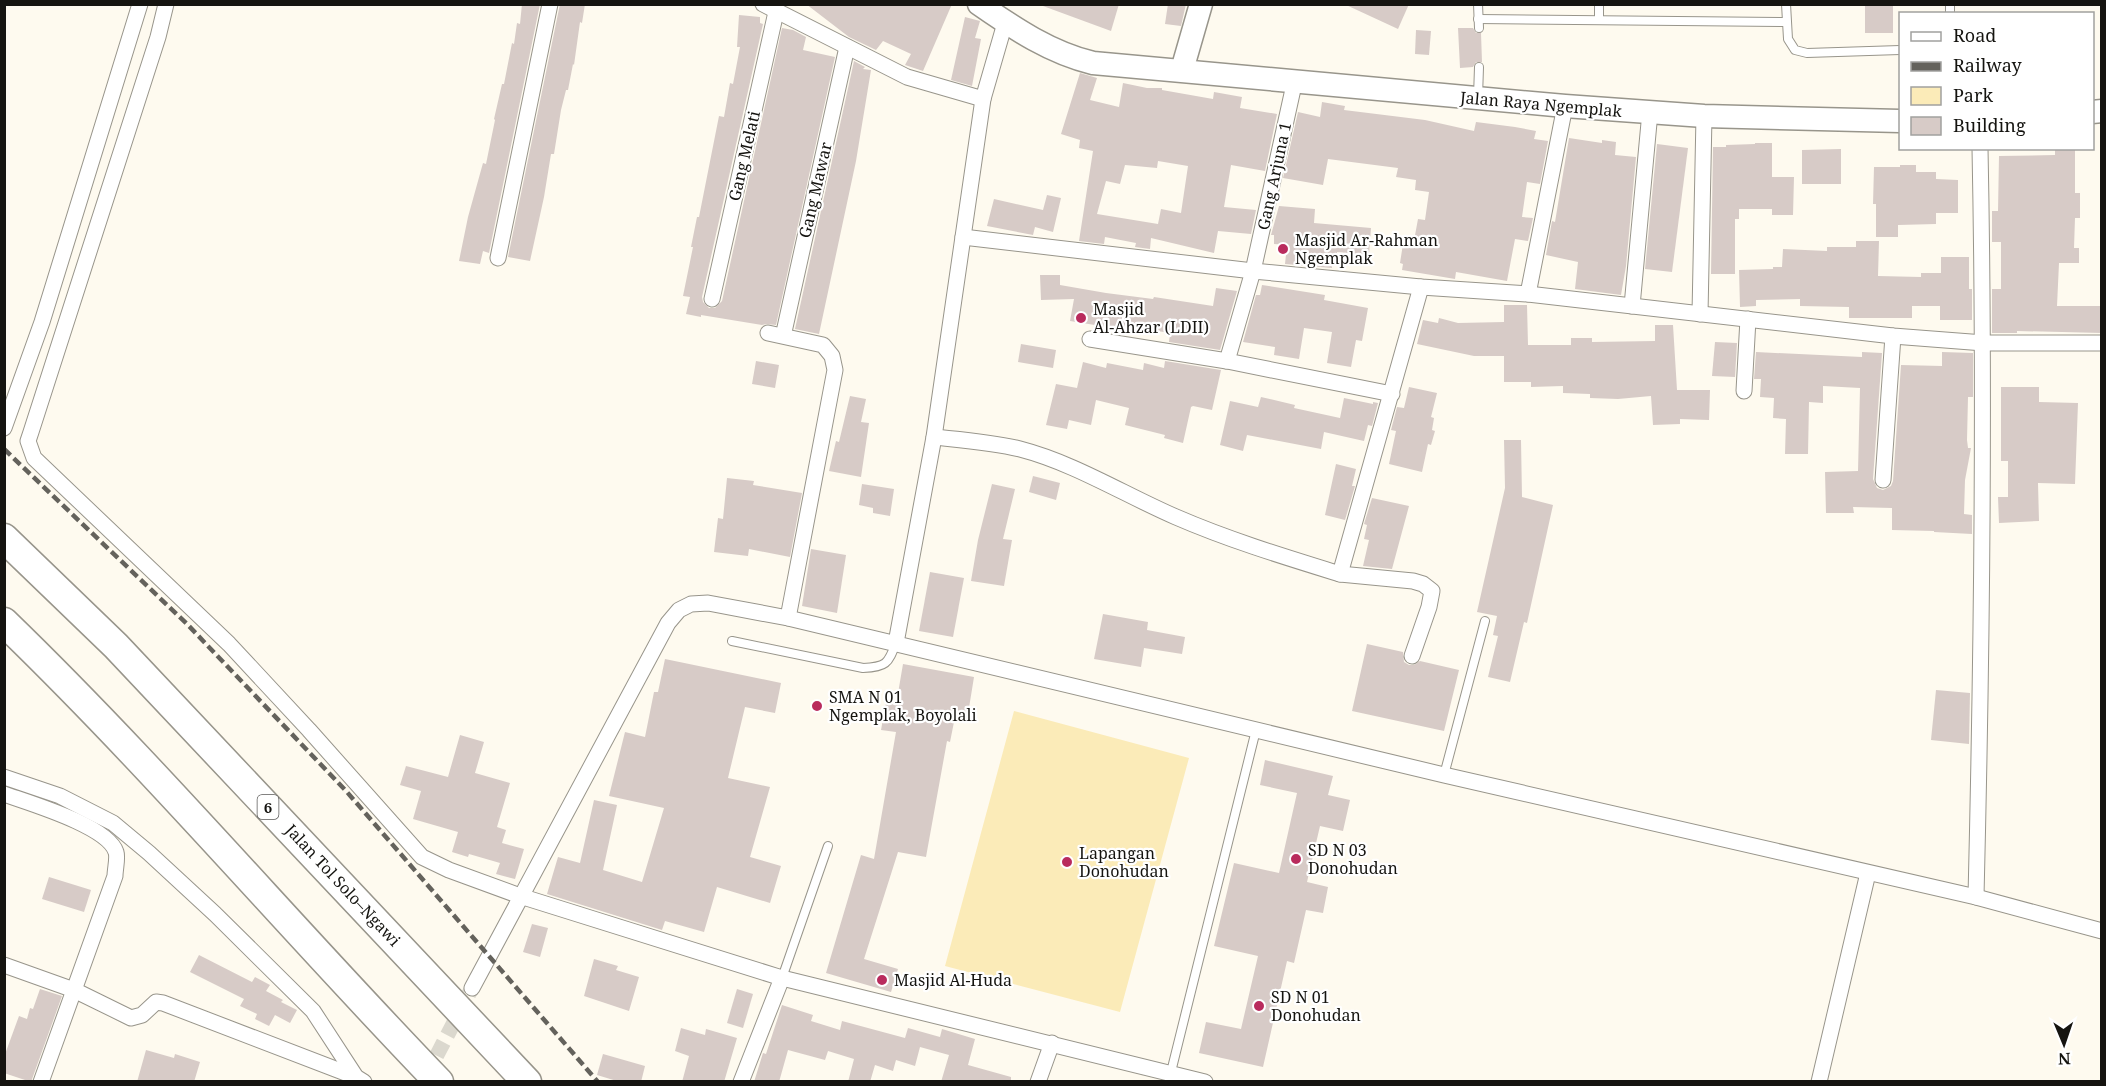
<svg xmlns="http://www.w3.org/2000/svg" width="2106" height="1086" font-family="'Noto Serif',serif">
	<rect width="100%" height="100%" fill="#fefaef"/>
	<path fill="#fbebb8" d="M1014 711 1189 758 1120 1012 945 966Z"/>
	<g fill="#d7cbc7" fill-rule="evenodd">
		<path d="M522 4H540L489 253 483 251 480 264 459 261 468 217 483 163 486 164 495 120 494 119 502 84H504L512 43 514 44 517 23 520 24Z"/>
		<path d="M560 4H585L582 23 580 22 574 65 573 64 568 90H566L561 110 554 154H551L544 197 530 261 508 257Z"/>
		<path d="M806 4H952L923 71 905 65 911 54 883 41 876 50 849 37Z"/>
		<path d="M1043 4H1119L1111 31 1043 6Z"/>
		<path d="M1168 4H1186L1181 26 1165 24Z"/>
		<path d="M1344 4H1409L1398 29Z"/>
		<rect x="1865" y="4" width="28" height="29"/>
		<path d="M739 15 760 17V23L763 24 702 297 703 302 709 308H715L722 301 782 28 793 30 806 37 803 50 835 57 776 325 766 324 762 325 701 315V317L686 314 690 297 683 296 693 247H691L697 217H699L719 116 724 117 730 83 733 84 740 47H737Z"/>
		<path d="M965 17 980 21 975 38 981 39 972 86 951 80Z"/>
		<path d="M1458 28H1473L1476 33H1481L1482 62H1476L1473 67 1460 68Z"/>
		<path d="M1416 30 1431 31 1429 55 1415 54Z"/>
		<path d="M854 61 865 67 863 69 871 70 856 161 819 334 795 329Z"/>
		<path d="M1080 73 1097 78 1090 100 1119 107 1123 83 1147 88H1162V90L1213 99 1214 92 1242 97 1240 108 1277 114 1265 171 1231 165 1224 207 1256 210 1251 234 1218 231 1214 253 1151 238 1150 249 1135 247 1136 243 1105 237 1104 244 1079 241 1093 151 1079 148 1080 140 1061 134ZM1158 161 1188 166 1181 213 1161 209 1158 224 1097 214 1106 181 1120 184 1125 165 1157 168Z"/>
		<path d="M1322 102 1345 106 1344 110 1425 120 1474 131 1476 122 1515 127 1536 131 1534 139 1548 141 1540 184 1527 182 1522 217 1533 218 1528 241 1515 239 1507 281 1456 272 1455 279 1402 270 1403 264 1400 263 1403 244 1413 246 1418 219 1425 220 1429 192 1415 190 1416 180 1396 177 1398 168 1328 159 1323 185 1283 178 1298 112 1320 117Z"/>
		<path d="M1569 138 1602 143V140L1616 142 1615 155 1636 157 1626 266 1621 295 1575 289 1578 262 1546 255 1552 221 1555 222Z"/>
		<path d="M1755 143H1772V177H1794L1793 215H1772V209H1739V219H1735V274H1711L1713 147H1726V145L1755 144Z"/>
		<path d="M1657 144 1688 148 1672 272 1645 269Z"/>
		<path d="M2055 148H2075V193H2080V218H2075L2074 248H2079V263H2059L2057 306H2102V333L2017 331V333H1992V289H2001V242H1992V211H1998L1999 156 2055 155Z"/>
		<path d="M1841 149V184H1802V150Z"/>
		<path d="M1900 165H1916V172H1936V179L1958 180V213H1936V224L1898 225V237H1876V204H1873L1874 167H1900Z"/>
		<path d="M1047 195 1061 198 1053 232 1035 227 1033 235 987 226 994 199 1043 210Z"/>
		<path d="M1279 206 1315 209 1314 223 1371 228 1369 255 1337 252V257H1332V268L1285 264 1287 245 1274 244V235H1271Z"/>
		<path d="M1856 241H1879L1878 276 1921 277V273H1941V257H1969V289H1972V320H1940V306H1912V318H1849V307L1800 306V299L1756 300V306L1740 307 1739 270 1773 269V267H1782L1783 249 1827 251V247H1856Z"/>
		<path d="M1040 275H1060V285L1106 293 1153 299 1154 297 1213 306 1216 288 1237 291 1220 350 1169 342 1170 333 1132 327 1130 334 1100 329 1101 326 1070 321 1074 299 1041 300Z"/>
		<path d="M1262 285 1325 295 1324 300 1368 308 1362 341 1356 340 1351 367 1327 363 1332 332 1304 328 1299 359 1274 355 1275 347 1243 342 1256 295H1260Z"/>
		<path d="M1504 305H1527L1528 345H1571V338H1592V342L1655 341V325H1673L1677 390H1710L1709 420 1680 419V424L1653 425 1651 396 1618 399 1590 398V394L1563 393V386L1531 387V382H1504V356H1474L1417 344 1423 320 1438 323 1439 318 1458 323 1504 322Z"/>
		<path d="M1715 342 1737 343 1735 377 1712 376Z"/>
		<path d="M1021 344 1056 350 1053 368 1018 362Z"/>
		<path d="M1756 352 1862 357V352L1882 353 1873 479 1877 488 1883 490 1891 486 1893 481 1901 365 1942 366V352L1973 353V397H1968L1967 440 1968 448H1971L1965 480 1964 514 1972 515V534L1934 532V531L1892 530V508L1853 507 1854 513H1826L1825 472 1858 471 1860 388 1823 386V403L1809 402 1808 454H1785L1786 419 1773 418 1774 398 1760 397 1761 379H1754Z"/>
		<path d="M756 361 779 365 775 388 752 384Z"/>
		<path d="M1165 361 1221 370 1212 410 1193 406 1191 407 1183 443 1164 438 1165 435 1125 425 1129 408 1096 400 1091 425 1069 420 1067 429 1046 425 1056 384 1077 388 1083 362 1106 368 1107 363 1143 370 1144 363 1164 368Z"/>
		<path d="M1409 387 1437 393 1431 417 1434 418 1432 430 1435 431 1431 445 1428 444 1422 472 1389 464 1396 431 1391 430 1397 407 1404 408Z"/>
		<path d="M2001 387H2039V402L2078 403 2075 484 2038 483 2039 521 1999 523 1998 497H2008V461H2001Z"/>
		<path d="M850 396 866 399 861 422 869 423 861 477 829 471 836 441 839 442Z"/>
		<path d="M1261 397 1295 405 1294 408 1340 418 1344 398 1373 404V402L1378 403 1372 426 1368 425 1364 441 1324 432 1321 449 1247 435 1243 451 1220 445 1230 401 1258 407Z"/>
		<path d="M1504 440H1521L1522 497 1553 505 1527 623 1524 622 1510 682 1488 677 1498 636 1493 635 1497 616 1477 612 1505 488Z"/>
		<path d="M1336 464 1356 469 1352 486H1355L1345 520 1325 515Z"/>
		<path d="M1033 476 1060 483 1056 500 1029 492Z"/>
		<path d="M727 478 754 481 753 485 802 493 790 557 749 549 748 556 714 552 718 518 723 519Z"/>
		<path d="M862 484 894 489 890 516 873 513V508L859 505Z"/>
		<path d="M992 484 1015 489 1003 539 1012 540 1004 586 971 581 978 540Z"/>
		<path d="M1372 498 1409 506 1392 569 1363 566 1369 540 1364 539 1367 525 1364 524Z"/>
		<path d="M811 549 846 555 837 613 802 606Z"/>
		<path d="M930 572 964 578 953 637 919 631Z"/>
		<path d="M1103 614 1148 622 1147 630 1185 637 1182 654 1144 648 1141 667 1094 659Z"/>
		<path d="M1367 644 1403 652 1404 662 1409 665H1414L1420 661 1459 670 1444 731 1352 711Z"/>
		<path d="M665 659 781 683 775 713 745 707 728 778 770 787 750 857 781 866 770 903 717 887 704 932 665 921 662 930 547 894 558 857 580 863 594 800 617 805 603 870 642 882 664 808 609 796 625 732 645 737 654 692H658Z"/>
		<path d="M903 664 974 677 968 714 956 712 950 742 947 741 926 857 898 852 864 959 898 969 891 992 826 973 861 855 874 859 896 732 881 730 886 703 896 705Z"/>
		<path d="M1936 690 1970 693 1969 744 1931 740Z"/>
		<path d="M460 735 484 742 475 773 510 783 497 827 506 830 502 843 524 849 515 879 496 874 500 863 469 854 468 857 452 852 458 832 413 819 421 791 400 785 406 766 448 777Z"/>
		<path d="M1265 760 1333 776 1328 795 1350 800 1343 831 1320 826 1307 882 1328 887 1323 913 1306 910 1294 963 1287 961 1263 1067 1199 1053 1206 1022 1241 1029 1258 956 1214 946 1234 863 1279 873 1297 793 1260 785Z"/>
		<path d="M49 877 91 890 84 912 42 899Z"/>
		<path d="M532 924 548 928 540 957 523 952Z"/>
		<path d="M199 955 252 982 255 977 270 985 266 991 283 1000 281 1002 297 1010 290 1023 275 1015 269 1026 255 1019 257 1014 240 1006 244 999 190 972Z"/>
		<path d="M594 959 618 966 616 970 639 977 629 1011 584 996Z"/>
		<path d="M40 989 62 996 31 1082 4 1073V1057L19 1016 27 1019 30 1008 33 1009Z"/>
		<path d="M737 989 753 994 743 1028 727 1023Z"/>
		<path d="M782 1005 813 1015 811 1021 840 1030 842 1021 905 1038 908 1028 940 1037 942 1029 975 1039 968 1065 1011 1077V1082H941L949 1055 920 1047 915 1066 896 1060 893 1071 875 1065 870 1082H848L854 1059 828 1051 825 1060 788 1050 779 1082H754L763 1053 766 1054Z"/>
		<path d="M681 1028 705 1035 706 1029 737 1038 724 1082H682L689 1056 675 1051Z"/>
		<path d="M146 1050 174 1058 175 1054 200 1062 194 1082H137Z"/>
		<path d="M603 1054 645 1066 641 1082H620L597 1075Z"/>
	</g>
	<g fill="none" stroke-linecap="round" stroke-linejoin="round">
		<path stroke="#dbd8ce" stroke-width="15" stroke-dasharray="15 8" stroke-linecap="butt" d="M426 1076 472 988"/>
		<g stroke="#98958b" stroke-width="10">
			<g id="lane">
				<path d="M1478 4 1479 28"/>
				<path d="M1599 4V20"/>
				<path d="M1786 4 1788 39 1795 50 1807 53 1900 50"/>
				<path d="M1950 14V4"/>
				<path d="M1478 19 1786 22"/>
				<path d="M1478 97 1479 67"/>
				<path d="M732 641 863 668C886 667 888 664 896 643"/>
				<path d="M1444 775 1485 621"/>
				<path d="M782 978 828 846"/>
				<path d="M1171 1072 1256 730"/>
			</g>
		</g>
		<g stroke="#98958b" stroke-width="17">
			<g id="street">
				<path d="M166 4 158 37 31 432 28 441 34 458 229 644 309 730 422 857 449 870 520 896 782 978 1205 1082"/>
				<path d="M763 4 907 77 983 99"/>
				<path d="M963 237 1253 271 1421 287 1528 294 1893 336 1984 343H2102"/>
				<path d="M498 258 550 4"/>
				<path d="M1528 294 1565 106"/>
				<path d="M712 299 776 12"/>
				<path d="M1632 306 1650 112"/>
				<path d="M1700 314 1704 116"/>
				<path d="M784 332 847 47"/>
				<path d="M768 333 823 345 832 356 835 370 788 618"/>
				<path d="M1090 339 1227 361 1392 394"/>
				<path d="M1227 361 1253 271 1295 80"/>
				<path d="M1744 391 1748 319"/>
				<path d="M4 428 42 322 140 4"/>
				<path d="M934 437C963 440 992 442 1020 449 1074 463 1125 495 1176 517 1229 540 1285 557 1340 574L1421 287"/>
				<path d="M1883 480 1893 336"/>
				<path d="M1340 574 1413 581 1423 584 1432 591 1429 607 1412 656"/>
				<path d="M896 643 934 437 983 99 1005 23"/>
				<path d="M4 777 60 796 113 823 149 853 215 914 313 1011 356 1077 364 1082"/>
				<path d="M4 794C29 803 108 826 116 852 118 858 115 869 115 876L41 1082"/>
				<path d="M1976 897C1982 648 1985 398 1980 148"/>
				<path d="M4 965 74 990 131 1018 142 1015 156 1002 163 1003 356 1077"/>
				<path d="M472 988 668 623 679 610 691 604 708 603 788 618 1444 775 1976 897 2102 931"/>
				<path d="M741 1082 782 978"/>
				<path d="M1038 1082 1052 1043"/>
				<path d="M1819 1082 1868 873"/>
			</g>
		</g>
		<g stroke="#98958b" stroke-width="25">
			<g id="secondary">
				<path d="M979 4C1015 29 1051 53 1093 63L1565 106 1704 116 1900 121"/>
				<path d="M1182 70 1201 4"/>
				<path d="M2092 112 2102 111"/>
			</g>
		</g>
		<g stroke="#98958b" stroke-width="31">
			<g id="highway">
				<path d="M4 538 116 646 527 1082"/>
				<path d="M4 622C156 769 292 930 439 1082"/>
			</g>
		</g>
		<use href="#lane" stroke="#fff" stroke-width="8"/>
		<use href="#street" stroke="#fff" stroke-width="15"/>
		<use href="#secondary" stroke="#fff" stroke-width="22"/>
		<use href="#highway" stroke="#fff" stroke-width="28"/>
		<path stroke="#64625c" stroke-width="4.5" stroke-dasharray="9 4.5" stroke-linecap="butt" d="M4 449 187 624 347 792 598 1082"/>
	</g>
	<g fill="#b92b5d" stroke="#fff" stroke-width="2">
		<circle cx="1283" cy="249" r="6"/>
		<circle cx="1081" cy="318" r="6"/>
		<circle cx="817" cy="706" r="6"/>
		<circle cx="1296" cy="859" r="6"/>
		<circle cx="1067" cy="862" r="6"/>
		<circle cx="882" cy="980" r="6"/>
		<circle cx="1259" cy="1006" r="6"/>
	</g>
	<g text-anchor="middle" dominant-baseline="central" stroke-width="4.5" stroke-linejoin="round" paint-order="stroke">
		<rect fill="#fff" stroke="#5b5a58" stroke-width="1.5" x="257.5" y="795" width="21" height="24" rx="4.5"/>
		<g font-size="15" font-weight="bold" fill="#151410">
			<text x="268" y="807">6</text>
		</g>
		<g font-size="16" fill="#151410" stroke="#fff">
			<text transform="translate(1541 104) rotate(5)">Jalan Raya Ngemplak</text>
			<text transform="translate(744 156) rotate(-77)">Gang Melati</text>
			<text transform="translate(1274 176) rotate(-78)">Gang Arjuna 1</text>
			<text transform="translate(815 190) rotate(-77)">Gang Mawar</text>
			<text transform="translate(343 885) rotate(47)">Jalan Tol Solo–Ngawi</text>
		</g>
		<g font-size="16" fill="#151410" stroke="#fff" text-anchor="start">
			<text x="1295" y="240">Masjid Ar-Rahman<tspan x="1295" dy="18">Ngemplak</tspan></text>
			<text x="1093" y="309">Masjid<tspan x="1093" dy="18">Al-Ahzar (LDII)</tspan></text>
			<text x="829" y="697">SMA N 01<tspan x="829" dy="18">Ngemplak, Boyolali</tspan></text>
			<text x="1308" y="850">SD N 03<tspan x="1308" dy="18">Donohudan</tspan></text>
			<text x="1079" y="853">Lapangan<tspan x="1079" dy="18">Donohudan</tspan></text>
			<text x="894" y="980">Masjid Al-Huda</text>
			<text x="1271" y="997">SD N 01<tspan x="1271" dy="18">Donohudan</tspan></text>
		</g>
	</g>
	<rect width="2106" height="1086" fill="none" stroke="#151410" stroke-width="12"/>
	<rect x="1899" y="12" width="195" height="138" fill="#ffffff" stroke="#a1a19f" stroke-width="1.5"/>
	<rect x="1911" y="32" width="30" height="9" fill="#ffffff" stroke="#a1a19f" stroke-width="1.5"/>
	<text x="1953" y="42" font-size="18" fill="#151410">Road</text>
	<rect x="1911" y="62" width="30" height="9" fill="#64625c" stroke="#a1a19f" stroke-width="1.5"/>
	<text x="1953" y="72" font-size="18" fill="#151410">Railway</text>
	<rect x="1911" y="87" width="30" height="18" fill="#fbebb8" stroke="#a1a19f" stroke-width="1.5"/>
	<text x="1953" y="102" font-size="18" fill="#151410">Park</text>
	<rect x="1911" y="117" width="30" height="18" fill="#d7cbc7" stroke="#a1a19f" stroke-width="1.5"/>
	<text x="1953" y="132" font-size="18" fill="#151410">Building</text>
	<g transform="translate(2064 1044) rotate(178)" stroke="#ffffff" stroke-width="4.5" paint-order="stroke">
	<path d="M0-4.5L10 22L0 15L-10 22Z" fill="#151410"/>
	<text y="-9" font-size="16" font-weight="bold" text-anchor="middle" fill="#151410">N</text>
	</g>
</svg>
